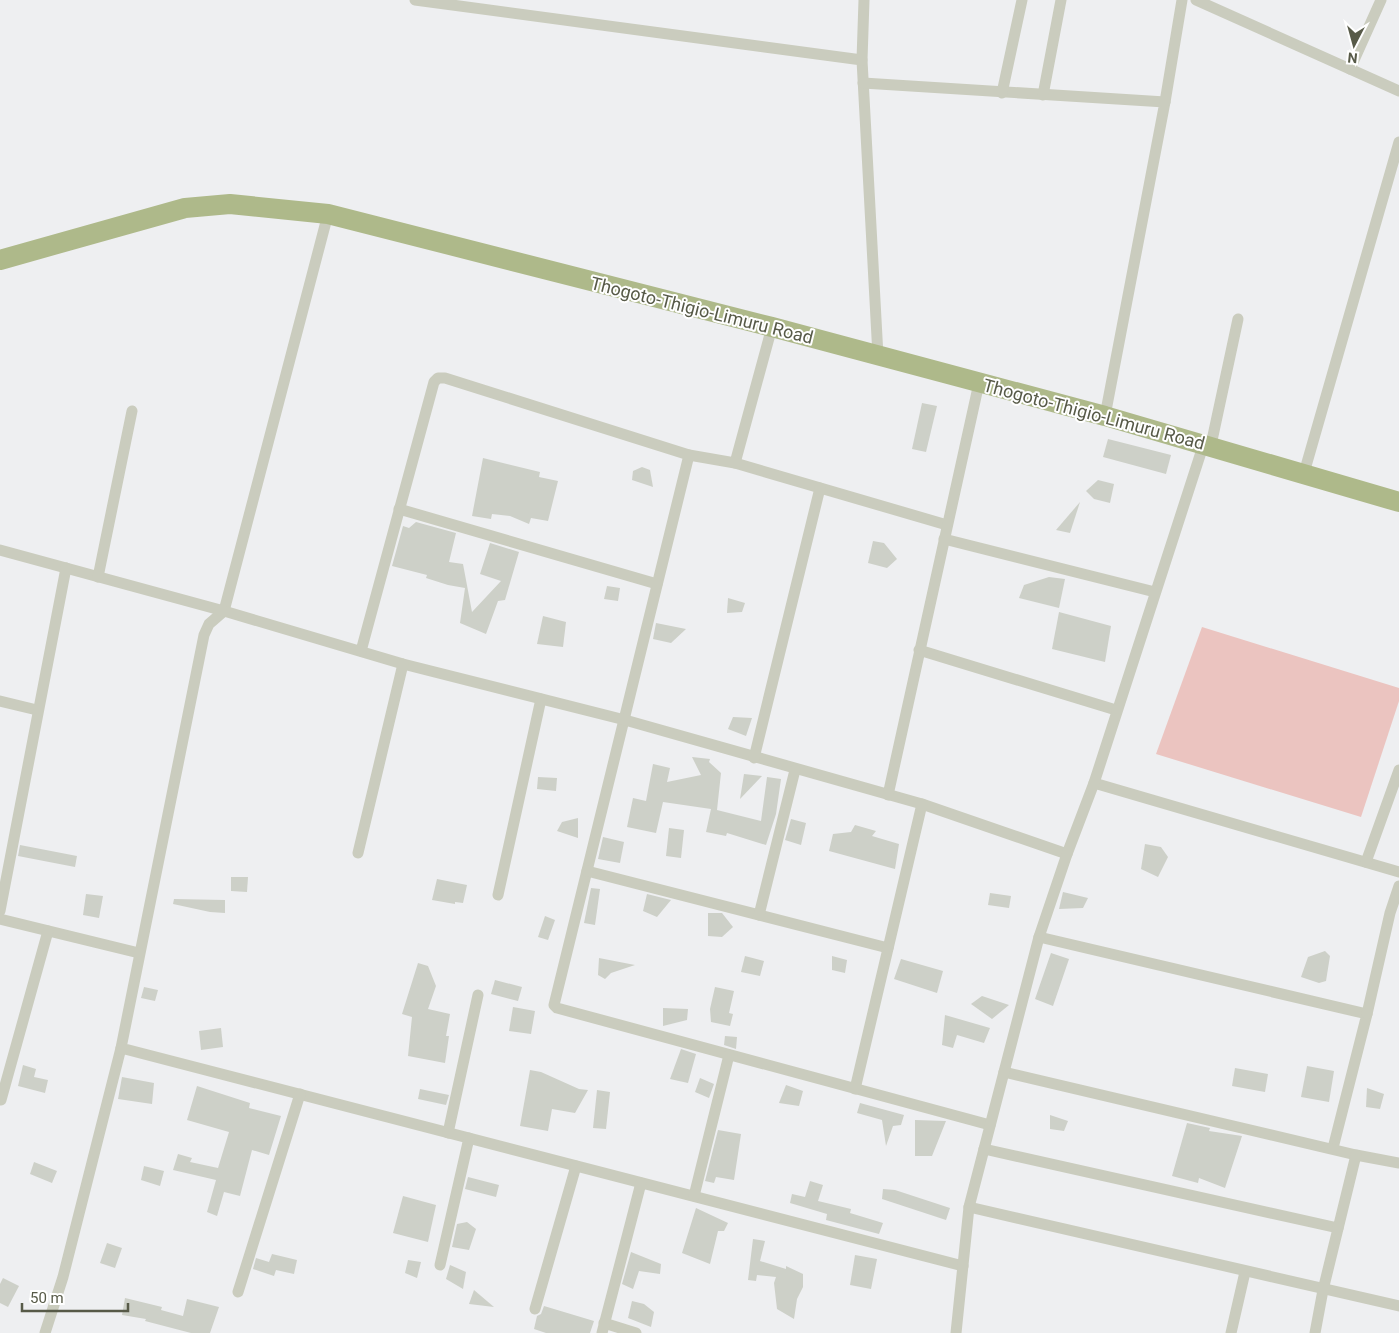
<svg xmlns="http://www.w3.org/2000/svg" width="1399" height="1333" font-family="Roboto,sans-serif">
	<rect width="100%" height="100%" fill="#eeeff1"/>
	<path fill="#ebc4c0" d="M1202 627 1399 688V701L1361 817 1156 754Z"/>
	<g fill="#cdd0c8">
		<path d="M922 403 937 406 926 452 912 449Z"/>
		<path d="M1108 439 1171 455 1166 474 1103 457Z"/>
		<path d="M483 458 540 472 539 477 558 481 548 521 531 518 529 524 510 516 492 514 491 519 472 516Z"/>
		<path d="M642 467 650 470 653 487 632 480 633 471Z"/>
		<path d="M1098 480 1114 484 1110 503 1094 499 1086 491Z"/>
		<path d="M1080 502 1070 533 1056 530Z"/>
		<path d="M416 522 456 533 449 562 463 564 472 612 501 581 480 574 490 543 519 552 505 600 498 601 486 634 460 623 465 588 448 585 426 578 427 575 392 566 403 526 409 528Z"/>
		<path d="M873 541 884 543 897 559 887 568 868 563Z"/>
		<path d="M1049 577 1065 579 1059 608 1019 598 1024 585Z"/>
		<path d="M607 586 620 588 618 601 604 599Z"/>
		<path d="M728 598 745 603 742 612 727 613Z"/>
		<path d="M1059 612 1111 626 1105 662 1052 649Z"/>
		<path d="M543 616 566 622 563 647 537 644Z"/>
		<path d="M656 623 686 629 671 643 653 639Z"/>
		<path d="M733 717 752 718 746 736 728 729Z"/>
		<path d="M692 757 710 759 709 762 721 773 717 810 761 821 767 777 781 779 776 814 766 845 727 833 726 836 706 832 711 809 663 802 656 833 627 827 633 798 646 801 653 764 670 768 667 782 701 775Z"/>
		<path d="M744 774 762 776 740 799Z"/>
		<path d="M538 777 557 778 556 791 537 789Z"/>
		<path d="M578 818V838L557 831 562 822Z"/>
		<path d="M791 819 806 823 801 845 785 840Z"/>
		<path d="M855 825 876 831 872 836 899 844 895 869 829 851 833 834 851 832Z"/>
		<path d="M669 828 684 830 681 858 666 856Z"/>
		<path d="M603 837 624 842 620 863 598 859Z"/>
		<path d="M1145 844 1161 847 1168 857 1158 877 1141 869Z"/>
		<path d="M20 845 77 856 75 867 18 856Z"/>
		<path d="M231 877H248L247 892 231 891Z"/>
		<path d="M437 879 467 885 463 903 455 902V904L432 900Z"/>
		<path d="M591 888 600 889 595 925 584 923Z"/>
		<path d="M1063 892 1088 898 1083 908 1059 909Z"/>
		<path d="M990 893 1011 896 1009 908 988 905Z"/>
		<path d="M86 894 103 896 99 918 83 915Z"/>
		<path d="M647 894 671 900 657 917 643 911Z"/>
		<path d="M174 899 225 900V913L210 912 173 904Z"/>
		<path d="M708 913H722L733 927 722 937 708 936Z"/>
		<path d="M545 916 555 920 548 940 538 937Z"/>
		<path d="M1325 951 1330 956 1326 981 1319 983 1301 977 1308 957Z"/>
		<path d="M1051 953 1069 959 1053 1006 1035 999Z"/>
		<path d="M745 956 764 961 760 976 741 972Z"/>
		<path d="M832 956 847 960 845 973 832 970Z"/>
		<path d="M599 958 635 965 611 973 605 979 598 975Z"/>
		<path d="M901 959 943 971 937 993 894 979Z"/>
		<path d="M418 963 428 966 436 986 428 1009 450 1014 446 1036H449L445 1063 408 1056 412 1017 402 1014Z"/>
		<path d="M495 980 522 987 518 1001 491 994Z"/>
		<path d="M144 987 158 990 155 1001 141 998Z"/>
		<path d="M715 987 734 991 729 1013 733 1014 730 1026 711 1022 710 1009Z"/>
		<path d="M982 996 1009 1005 992 1019 971 1004Z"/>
		<path d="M513 1007 535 1011 531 1034 509 1031Z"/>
		<path d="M663 1008 688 1009 687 1020 663 1026Z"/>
		<path d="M945 1015 990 1028 984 1043 957 1035 953 1048 942 1045Z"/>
		<path d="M221 1028 223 1047 201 1050 199 1031Z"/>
		<path d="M725 1036 737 1037 736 1049 724 1045Z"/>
		<path d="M681 1049 696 1054 688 1083 670 1079Z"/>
		<path d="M23 1065 36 1069 34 1077 48 1080 45 1093 18 1086Z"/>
		<path d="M1307 1066 1334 1071 1329 1102 1301 1097Z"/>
		<path d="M1235 1068 1268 1074 1265 1092 1232 1086Z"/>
		<path d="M530 1070 541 1072 579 1089 588 1090 575 1113 552 1109 548 1131 520 1126Z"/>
		<path d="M122 1077 154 1083 152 1104 118 1099Z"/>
		<path d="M700 1078 714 1084 709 1098 695 1092Z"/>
		<path d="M786 1085 803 1091 799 1106 779 1103Z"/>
		<path d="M197 1086 250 1103 249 1108 281 1116 269 1155 252 1150 240 1196 224 1192 217 1216 207 1212 216 1180 173 1170 178 1154 192 1158 190 1162 218 1168 229 1132 187 1120Z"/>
		<path d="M1367 1088 1384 1094 1380 1109 1366 1107Z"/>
		<path d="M420 1089 449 1095 446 1105 418 1099Z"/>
		<path d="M597 1090 610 1092 606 1129 593 1128Z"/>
		<path d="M860 1103 904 1115 901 1125 893 1126 886 1146 882 1120 857 1113Z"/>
		<path d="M1050 1115 1068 1121 1064 1131 1050 1129Z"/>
		<path d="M915 1120 946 1121 932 1156H915Z"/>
		<path d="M1187 1123 1210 1128 1209 1131 1242 1136 1225 1188 1199 1178 1198 1183 1172 1176Z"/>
		<path d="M718 1130 741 1134 734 1180 716 1177 714 1183 705 1181Z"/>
		<path d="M34 1162 57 1171 52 1183 30 1174Z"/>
		<path d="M144 1166 164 1171 160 1186 141 1180Z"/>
		<path d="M468 1177 499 1185 496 1197 465 1189Z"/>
		<path d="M810 1181 823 1185 818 1201 851 1209 850 1213 883 1223 879 1234 826 1220 827 1214 790 1203 792 1194 805 1197Z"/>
		<path d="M883 1189 895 1190 950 1208 946 1220 882 1199Z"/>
		<path d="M403 1196 436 1205 428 1242 393 1233Z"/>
		<path d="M696 1208 728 1223 724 1231H718L710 1264 682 1253Z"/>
		<path d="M467 1222 476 1229 469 1250 452 1247 457 1224Z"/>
		<path d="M753 1239 765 1241 760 1261 786 1269V1266L803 1274V1287L797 1299 794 1319 777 1309 774 1283 776 1277 757 1275 756 1281 748 1280Z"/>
		<path d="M107 1243 122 1248 115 1268 100 1263Z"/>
		<path d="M631 1252 661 1264 660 1274 639 1271 633 1289 622 1284Z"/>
		<path d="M272 1254 297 1260 294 1274 276 1270 274 1276 253 1269 256 1258 269 1262Z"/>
		<path d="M855 1255 877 1259 871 1289 850 1285Z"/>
		<path d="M408 1260 421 1262 417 1278 405 1273Z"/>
		<path d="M450 1265 466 1272 463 1289 446 1279Z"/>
		<path d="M3 1278 19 1286 8 1307 0 1303V1284Z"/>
		<path d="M474 1290 494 1307 469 1304Z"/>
		<path d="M125 1298 162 1307 161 1310 183 1316 187 1299 219 1307 210 1333H191L145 1321 146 1319 122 1315Z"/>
		<path d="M632 1301 644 1304 654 1312 651 1327 628 1318Z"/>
		<path d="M544 1306 594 1321 590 1333H546L534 1329 537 1316 541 1314Z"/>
	</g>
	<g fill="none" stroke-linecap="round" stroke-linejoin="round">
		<g stroke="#caccbe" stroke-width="11">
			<path d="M415 0 862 60 878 356"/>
			<path d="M1196 0 1399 91"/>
			<path d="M862 60 864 0"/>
			<path d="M1350 69 1381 0"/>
			<path d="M863 83 1165 102 1105 416"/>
			<path d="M1002 93 1022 0"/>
			<path d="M1043 95 1061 0"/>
			<path d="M1165 102 1182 0"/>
			<path d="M328 214 224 611 209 624 204 635 121 1048 963 1266"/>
			<path d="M1211 445 1238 319"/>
			<path d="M689 455 554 1005 557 1008 990 1125"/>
			<path d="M735 463 772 327"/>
			<path d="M1304 473 1399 142"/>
			<path d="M399 509 657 584"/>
			<path d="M944 539 1155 592"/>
			<path d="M0 550 224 611 403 664 625 720 922 804 1067 854"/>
			<path d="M98 577 132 411"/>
			<path d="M919 650 1116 710"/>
			<path d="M361 651 434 382 438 378H445L689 455 735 463 947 525"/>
			<path d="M0 701 37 710"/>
			<path d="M754 758 820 488"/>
			<path d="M1094 783 1399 872"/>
			<path d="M888 795 979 383"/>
			<path d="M358 853 403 664"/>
			<path d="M1366 862 1399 770"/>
			<path d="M587 871 888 948"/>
			<path d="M498 895 541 699"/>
			<path d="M0 911 66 568"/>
			<path d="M759 915 795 770"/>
			<path d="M0 919 139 953"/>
			<path d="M1039 937 1367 1014 1333 1148"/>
			<path d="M1367 1014 1390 913 1399 886"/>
			<path d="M1004 1072 1356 1155 1399 1163"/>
			<path d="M855 1089 922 804"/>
			<path d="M1 1100 48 931"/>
			<path d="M448 1133 478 995"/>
			<path d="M984 1149 1338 1228"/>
			<path d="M694 1196 729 1055"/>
			<path d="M969 1207 1399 1306"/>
			<path d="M440 1265 469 1138"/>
			<path d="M238 1292 300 1094"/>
			<path d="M535 1309 576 1166"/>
			<path d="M604 1323 636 1333"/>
			<path d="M45 1333 63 1277 121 1048"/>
			<path d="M602 1333 641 1183"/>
			<path d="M956 1333 969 1207 1039 937 1067 854 1094 783 1204 443"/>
			<path d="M1231 1333 1245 1272"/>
			<path d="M1315 1333 1323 1290 1356 1155"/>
		</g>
		<path stroke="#aeb98a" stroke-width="20" d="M0 260 185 208 230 204 328 214 772 327 1105 416 1399 502"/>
	</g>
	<g text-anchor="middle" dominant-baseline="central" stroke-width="4" stroke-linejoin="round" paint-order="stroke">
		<g font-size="18" fill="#575a48" stroke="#fff">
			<text transform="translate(702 310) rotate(14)">Thogoto-Thigio-Limuru Road</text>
			<text transform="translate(1094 414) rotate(15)">Thogoto-Thigio-Limuru Road</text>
		</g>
	</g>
	<g transform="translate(1354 45) rotate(186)" stroke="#ffffff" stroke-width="4" paint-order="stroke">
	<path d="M0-4L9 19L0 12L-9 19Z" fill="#575a48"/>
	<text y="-8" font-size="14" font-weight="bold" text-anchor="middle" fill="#575a48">N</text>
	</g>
	<path d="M22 1303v8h106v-8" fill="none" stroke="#575a48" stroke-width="2.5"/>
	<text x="30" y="1303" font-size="15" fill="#575a48" stroke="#ffffff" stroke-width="4" paint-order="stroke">50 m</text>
</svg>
